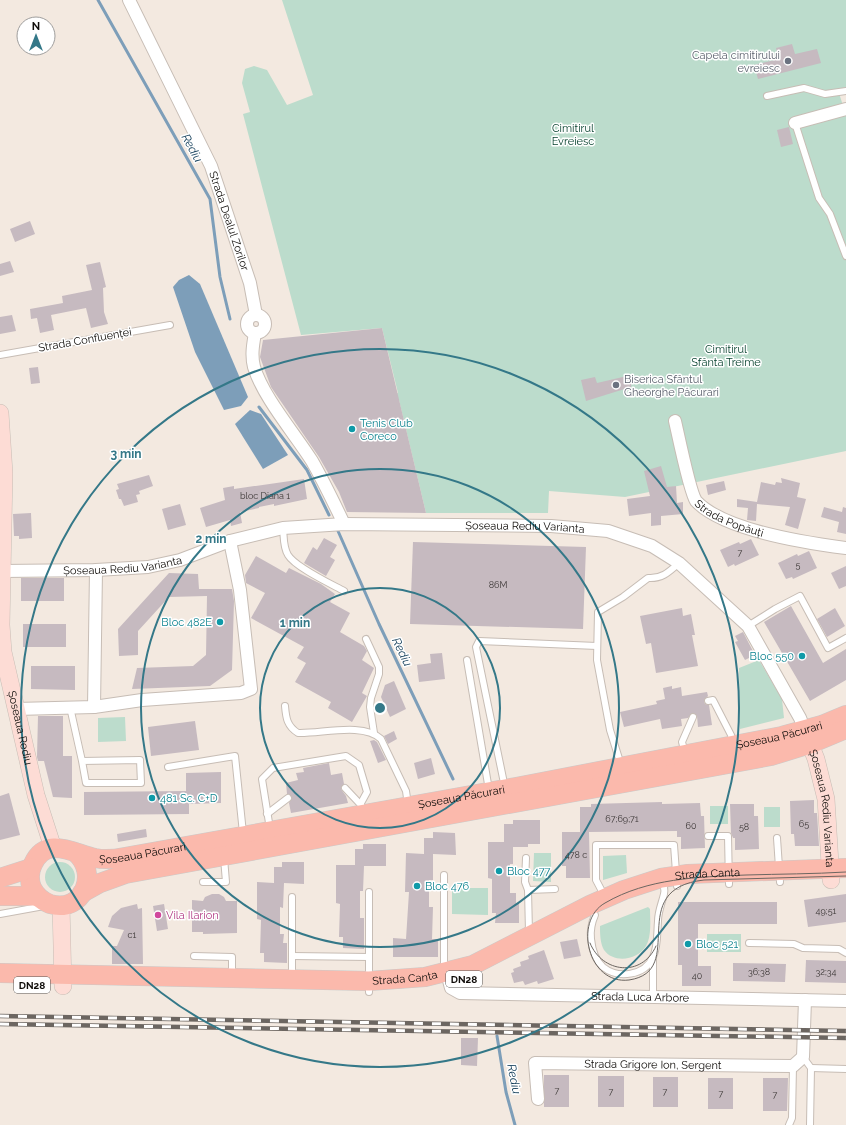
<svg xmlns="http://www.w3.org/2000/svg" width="846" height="1125" font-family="Raleway,sans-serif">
	<rect width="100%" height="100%" fill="#f3e9e0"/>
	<g fill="#bcdccc">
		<path d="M282 0H846V87L838 90 846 115V451L625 497 549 491 548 513H426L399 400 373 397 398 393 382 328 301 335 243 114 250 112 242 83 245 69 254 66 267 70 287 105 313 95Z"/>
		<path d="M759 660 782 699 784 718 740 729 739 668Z"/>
		<path d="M125 717 126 741 98 742V718Z"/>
		<rect x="710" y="806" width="18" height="18"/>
		<rect x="764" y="807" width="16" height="20"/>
		<path d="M534 853H551V882L533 881Z"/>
		<path d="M626 855 627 873 603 880V856Z"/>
		<circle cx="60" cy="877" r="15"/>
		<path d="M452 888H488V915L452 914Z"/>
		<path d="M648 907 650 909C650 919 652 936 646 946 638 960 614 964 604 950 600 943 600 933 600 926Z"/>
		<rect x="707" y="934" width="34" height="18"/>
	</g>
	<g fill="#7d9eb9">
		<path d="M189 275 200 284 248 397 241 406 224 410 195 352 173 287 179 280Z"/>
		<path d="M250 410 261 414 288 455 263 469 235 424Z"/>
	</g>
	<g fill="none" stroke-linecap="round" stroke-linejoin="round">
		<g stroke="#7d9eb9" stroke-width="3">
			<path d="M98 0 210 199 220 277 230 319"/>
			<path d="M259 407 307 470 329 515"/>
			<path d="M338 531 379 624 453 779"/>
			<path d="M497 1036 506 1092 515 1125"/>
		</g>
	</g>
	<g fill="#c6bac0">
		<path d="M792 44 795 54 817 49 821 63 758 79 754 65 779 59 776 48Z"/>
		<path d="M789 127 793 144 781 147 777 130Z"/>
		<path d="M30 221 35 234 15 242 10 229Z"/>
		<path d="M10 261 14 272 0 276V264Z"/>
		<path d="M100 262 106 287 103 288 104 312 108 324 91 328 86 308 51 315 54 330 40 333 37 318 31 319 30 309 63 303 62 296 92 290 86 265Z"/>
		<path d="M12 315 16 331 0 334V317Z"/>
		<path d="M382 328 426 513 347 512 339 492 319 457 271 387 260 357 263 340Z"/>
		<path d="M38 367 40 383 31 384 29 368Z"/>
		<path d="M627 376 632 379 631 387 586 401 581 380 595 377 597 383Z"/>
		<path d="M661 466 667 487 676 486 677 503 683 502V514L661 516V525L651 526V513L629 516 627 499 650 496 644 471Z"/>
		<path d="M149 475 153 486 139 491 140 494 136 495 138 502 124 506 121 499H119L116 490 119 489 117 484Z"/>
		<path d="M781 478 800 483 797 497 806 499 798 529 785 525 790 507 757 504 756 521 747 520 748 508 737 507V499L757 502 761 482 775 485 776 482 782 483Z"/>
		<path d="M304 479 307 499 274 506V504L259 507V508L240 512 242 523 231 526 230 520 206 527 200 508 225 500 223 488 234 486V489Z"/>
		<path d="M724 481 726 490 708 495 706 485Z"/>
		<path d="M180 504 186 525 168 530 162 509Z"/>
		<path d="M824 507 842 512 843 507 846 508V534L837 532 839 522 821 517Z"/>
		<path d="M31 513 32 538 19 539V536H14L13 514Z"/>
		<path d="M324 538 337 545 330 557 335 560 326 576 304 563 313 547 317 550Z"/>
		<path d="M751 539 759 555 735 566 734 564 728 567 720 550 739 542 740 544Z"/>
		<path d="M413 542 586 547 583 629 410 624Z"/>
		<path d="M809 551 817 568 793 579 792 577 786 579 778 563 797 554 798 556Z"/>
		<path d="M256 556 286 573 289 568 321 584 335 594 330 602 350 613 340 632 364 646 367 651 362 660 374 668 362 693 367 696 352 722 328 708 331 702 295 682 306 663 297 658 304 647 251 618 265 593 246 583 245 575Z"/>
		<path d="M846 566V586L839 589 831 573Z"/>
		<path d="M169 573 198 574 199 589H232L234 601 232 670 210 686 132 689 137 668 193 666 206 655 207 596 169 597 138 631V655L119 656 118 629Z"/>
		<rect x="21" y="578" width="43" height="23"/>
		<path d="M791 606 823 663 846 649V680L810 701 764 622Z"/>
		<path d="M682 608 683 616 691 614 695 635H692L698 666 656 673 651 643 646 644 640 616Z"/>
		<path d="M835 608 845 626 827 637 817 619Z"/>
		<rect x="23" y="624" width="43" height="23"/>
		<path d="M743 632 755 655 745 660 735 642 738 641 735 636Z"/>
		<path d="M442 653 445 679 419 682 417 665 431 663 430 654Z"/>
		<path d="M31 666H75V690L31 689Z"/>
		<path d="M394 681 406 709 390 717 381 697 385 685Z"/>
		<path d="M672 686V689L681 687 682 696 707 692 708 696 704 701 705 704 709 705 712 725 698 727 697 716 693 713 688 718 681 719 682 726 662 729 660 719 624 727 620 712 657 704 656 701 665 699 663 688Z"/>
		<path d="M38 716H63V756H72V798L53 797 44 761H38L37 757Z"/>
		<path d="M195 721 199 750 151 756 148 727Z"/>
		<path d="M394 731 397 739 388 744 384 736Z"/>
		<path d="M374 740 377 742 386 760 378 763 370 741Z"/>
		<path d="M431 758 435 774 418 779 414 763Z"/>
		<path d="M329 763 331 775 342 773 344 784 341 789 346 796 348 803 291 813 289 803 292 797 287 794 286 783 298 780 296 773 304 772 303 768Z"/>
		<path d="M221 772V803L189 804V814L84 815V792L186 791V773Z"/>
		<path d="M9 793 20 835 0 840V796Z"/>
		<path d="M814 800V813H817L819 846H795L794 834H791L790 801Z"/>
		<path d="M662 802V804L700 803 701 816H704L705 848 681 849V837H677V831L589 832 590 878H566V866H562V832H580V807H591V804Z"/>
		<path d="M730 804H754V816H758L759 849 735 850V838H733L731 833Z"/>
		<path d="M513 820H540V844H528V847H513V864H510V893H516V903H519V923H495L496 913H492V879L488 878V842H504V824H513Z"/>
		<path d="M146 829 147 837 118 842 117 834Z"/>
		<path d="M433 832 455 833 456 855 433 854V880H429V907H433L432 939H438V957H393V938L406 939 409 892H405L406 853 424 854V838H433Z"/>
		<path d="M363 844H386V866H364L363 891H360V918H364V949L343 948V937H339L340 904 336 903V865H355V849H363Z"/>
		<path d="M282 862H304V884L284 883 283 908 280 907V934H284L283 943H287V963L264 962V953H260L261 920 257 919V882L274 883V867H282Z"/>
		<path d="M212 894H219L224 897 226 901H237V933L203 934V932H192V900L203 901 205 897Z"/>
		<path d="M846 894V922L808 927 804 900Z"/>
		<path d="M678 902H777V924H698V966H711V986H682V965H678Z"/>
		<path d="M137 904 138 909 142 908 143 964H112V946H117L124 930 108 927 112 916 121 908Z"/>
		<path d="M164 904 168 929 157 931 153 906Z"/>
		<path d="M577 939 581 956 564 959 560 942Z"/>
		<path d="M544 950 554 979 538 984 537 981 525 985 523 981 514 983 511 973 514 972 513 969 521 966 520 962 529 959 528 956Z"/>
		<path d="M806 960 846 961V983L805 982Z"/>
		<path d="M733 963 786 964 785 982 733 981Z"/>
		<path d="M461 1038H478L477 1066 461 1065Z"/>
		<rect x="544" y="1075" width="25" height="32"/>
		<rect x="598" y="1076" width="26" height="31"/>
		<rect x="653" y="1077" width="25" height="30"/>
		<rect x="708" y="1078" width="25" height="31"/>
		<path d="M763 1078H788L787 1111H763Z"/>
	</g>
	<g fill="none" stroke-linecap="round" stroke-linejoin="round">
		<g stroke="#c7bdb5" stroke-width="8">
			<g id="lane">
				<path d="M767 96 804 88 825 94 846 91"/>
				<path d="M795 123 819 198 830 214 846 256"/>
				<path d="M0 355 170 325"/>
				<path d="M283 528C284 537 283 547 288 555 295 567 331 584 344 591"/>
				<path d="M748 626 775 609 800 596 828 648 846 638"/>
				<path d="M366 639 379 667V674L371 698 370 707 374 733"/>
				<path d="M467 660 489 790"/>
				<path d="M708 701 713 700 731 735 732 743"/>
				<path d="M285 706C286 718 287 726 298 733 321 734 363 722 381 739L406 791 408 805"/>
				<path d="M70 707 82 761 140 760 141 783H86L82 761"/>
				<path d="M685 753 682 742 693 717"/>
				<path d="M621 765 610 730 597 660 598 612 623 597 648 578C662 579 669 572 679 563"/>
				<path d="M168 767 235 756 243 833"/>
				<path d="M345 788 361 805"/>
				<path d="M505 788 476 647 479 641 597 646"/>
				<path d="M267 814 288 798"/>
				<path d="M270 829 262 779 273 768 346 756 359 765 367 792 361 803"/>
				<path d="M708 836H728L729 884"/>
				<path d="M777 838 780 882"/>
				<path d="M526 858 525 882 528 890 529 932"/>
				<path d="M444 875V963L446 969"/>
				<path d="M203 882H226L224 858"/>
				<path d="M528 890 555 889"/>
				<path d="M292 897V977"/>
				<path d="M605 897 596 880V845H674L677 886"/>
				<path d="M591 907 595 915C591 924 590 930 591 939 592 949 595 960 603 967 618 979 645 976 653 957 658 947 657 932 658 921 658 911 662 903 664 894 665 890 663 883 661 879"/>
				<path d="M0 914 44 906"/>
				<path d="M749 943 794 944 803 948 839 949 846 953"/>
				<path d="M194 956 232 957V975"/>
				<path d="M292 956 369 957"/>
				<path d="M653 959V997"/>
				<path d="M369 992V892"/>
				<path d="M803 1057 811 1068 810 1125"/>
				<path d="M811 1068 846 1069"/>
				<path d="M789 1125 792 1118 793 1066"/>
			</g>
		</g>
		<g stroke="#c7bdb5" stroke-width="14">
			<g id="street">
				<path id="s1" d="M129 0 211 166 250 283 256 315"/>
				<path d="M795 123 846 109"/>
				<circle cx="256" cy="324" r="9"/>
				<path d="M255 333C253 345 251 355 254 367 263 397 295 434 312 461 324 482 334 503 344 524"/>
				<path id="s2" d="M675 421C678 434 690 493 696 501 724 531 807 543 846 548"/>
				<path id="s3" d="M2 571 96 570 148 567 180 560 230 541 283 528 344 524 551 526 608 531 652 546 679 563 748 626 800 718 805 731"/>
				<path d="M94 707 142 700 241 693 251 689 240 590 230 541"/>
				<path d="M16 709 94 707 96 570"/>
				<path id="s4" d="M447 973 451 988 460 993 846 1001"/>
				<path id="s5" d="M538 1099 535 1063 793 1066 803 1057 805 1000"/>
			</g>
		</g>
		<g stroke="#c7bdb5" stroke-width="18">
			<g id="secondary">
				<path id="s6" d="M0 413 4 473 1 625 3 652 36 795 53 848"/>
				<path id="s7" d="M805 731 816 759 826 799 831 880"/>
				<path d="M61 905 63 986"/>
			</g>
		</g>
		<g stroke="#cacac9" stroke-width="20">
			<g id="primary">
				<path id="s8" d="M75 852C100 873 83 914 50 904 42 901 36 896 32 888 29 881 29 871 33 864 46 835 73 853 95 858 105 860 115 859 125 857L516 787 782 736 822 725 846 715"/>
				<path d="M0 878 31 868"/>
				<path d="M82 893 100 883 125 874 771 756 810 744 846 729"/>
				<path d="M0 896H37"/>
				<path id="s9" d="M0 973 369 981 425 977 473 965 590 905 624 890 661 878 688 874 846 868"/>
			</g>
		</g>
		<use href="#lane" stroke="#fff" stroke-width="6"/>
		<use href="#street" stroke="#fff" stroke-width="12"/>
		<use href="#secondary" stroke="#fddcd5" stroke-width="17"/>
		<use href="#primary" stroke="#fbb9ac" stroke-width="19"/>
		<g stroke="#6c6661" stroke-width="1">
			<path d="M846 872C813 874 780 874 746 875 698 877 648 878 605 903 573 921 588 985 629 980 689 971 623 889 704 880L846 876"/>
			<path d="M590 943C602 973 642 978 656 946"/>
		</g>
		<g stroke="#6c6661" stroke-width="4.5">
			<g id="rail">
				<path d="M0 1016 846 1031"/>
				<path d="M0 1024 846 1038"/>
			</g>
		</g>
		<use href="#rail" stroke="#fff" stroke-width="3" stroke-dasharray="9" stroke-linecap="butt"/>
	</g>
	<g fill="none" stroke="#347888" stroke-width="2">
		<circle cx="380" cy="708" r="120"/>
		<circle cx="380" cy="708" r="239"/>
		<circle cx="380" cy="708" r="359"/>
	</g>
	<g fill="#6b7280" stroke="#fff" stroke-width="1.5">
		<circle cx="788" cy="61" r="4"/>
		<circle cx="616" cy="385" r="4"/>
	</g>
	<g fill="#0f9aa8" stroke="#fff" stroke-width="1.5">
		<circle cx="352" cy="429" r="4"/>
		<circle cx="220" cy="622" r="4"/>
		<circle cx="802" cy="656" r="4"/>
		<circle cx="152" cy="798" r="4"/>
		<circle cx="499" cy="871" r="4"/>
		<circle cx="417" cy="886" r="4"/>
		<circle cx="688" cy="944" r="4"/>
	</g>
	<circle fill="#d1479c" stroke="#fff" stroke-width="1.5" cx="158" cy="915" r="4"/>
	<g text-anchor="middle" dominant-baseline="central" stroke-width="3" stroke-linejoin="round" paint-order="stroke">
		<g font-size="9" fill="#3d3837">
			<text x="265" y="496">bloc Diana 1</text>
			<text x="740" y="553">7</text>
			<text x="798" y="565">5</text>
			<text x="498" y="585">86M</text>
			<text x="622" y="819">67;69;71</text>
			<text x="804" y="824">65</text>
			<text x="691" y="826">60</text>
			<text x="744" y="827">58</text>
			<text x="576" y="855">478 c</text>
			<text x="826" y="911">49;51</text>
			<text x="132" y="935">c1</text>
			<text x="759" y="972">36;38</text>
			<text x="826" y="972">32;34</text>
			<text x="697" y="976">40</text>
			<text x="557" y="1091">7</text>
			<text x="611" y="1092">7</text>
			<text x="665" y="1092">7</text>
			<text x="721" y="1094">7</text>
			<text x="775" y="1095">7</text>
		</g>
		<g fill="#fff" stroke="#575553" stroke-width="1">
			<rect x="446" y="971" width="36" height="16" rx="3"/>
			<rect x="14" y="977" width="36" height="16" rx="3"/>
		</g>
		<g font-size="10" font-weight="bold" fill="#0f0c09">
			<text x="464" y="979">DN28</text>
			<text x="32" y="985">DN28</text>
		</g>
		<g font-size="11" fill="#5b616d" stroke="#fff" text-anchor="end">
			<text x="780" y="55">Capela cimitirului<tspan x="780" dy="13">evreiesc</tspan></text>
			<text x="624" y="379" text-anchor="start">Biserica Sfântul<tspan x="624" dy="13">Gheorghe Păcurari</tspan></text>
		</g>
		<g font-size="11" fill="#07422e" stroke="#fff">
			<text x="573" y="128">Cimitirul<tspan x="573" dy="13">Evreiesc</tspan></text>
			<text x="726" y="349">Cimitirul<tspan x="726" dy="13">Sfânta Treime</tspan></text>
		</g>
		<g font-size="11" fill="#0f0c09" stroke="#fff">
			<text stroke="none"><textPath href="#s1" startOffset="243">Strada Dealul Zorilor</textPath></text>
			<text transform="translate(85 340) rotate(-10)">Strada Confluenței</text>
			<text stroke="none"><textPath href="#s2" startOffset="121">Strada Popăuți</textPath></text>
			<text stroke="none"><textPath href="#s3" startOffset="529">Șoseaua Rediu Varianta</textPath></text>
			<text stroke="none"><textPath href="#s3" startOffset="121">Șoseaua Rediu Varianta</textPath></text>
			<text stroke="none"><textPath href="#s6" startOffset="317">Șoseaua Rediu</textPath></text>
			<text stroke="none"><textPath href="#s8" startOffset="898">Șoseaua Păcurari</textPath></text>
			<text stroke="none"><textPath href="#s8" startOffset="574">Șoseaua Păcurari</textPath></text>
			<text stroke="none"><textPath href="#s7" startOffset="80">Șoseaua Rediu Varianta</textPath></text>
			<text stroke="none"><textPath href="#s8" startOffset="250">Șoseaua Păcurari</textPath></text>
			<text stroke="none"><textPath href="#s9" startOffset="729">Strada Canta</textPath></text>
			<text stroke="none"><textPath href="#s9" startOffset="405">Strada Canta</textPath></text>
			<text stroke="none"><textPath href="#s4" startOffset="206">Strada Luca Arbore</textPath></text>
			<text stroke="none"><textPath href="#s5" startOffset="154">Strada Grigore Ion, Sergent</textPath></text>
		</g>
		<g font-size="11" fill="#0d838f" stroke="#fff" text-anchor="start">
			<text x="360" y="423">Tenis Club<tspan x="360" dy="13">Coreco</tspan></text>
			<text x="212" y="622" text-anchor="end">Bloc 482E</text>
			<text x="794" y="656" text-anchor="end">Bloc 550</text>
			<text x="160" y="798">481 Sc. C+D</text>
			<text x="507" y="871">Bloc 477</text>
			<text x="425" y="886">Bloc 476</text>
			<text x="696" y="944">Bloc 521</text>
		</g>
		<g font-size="11" fill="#b23c85" stroke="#fff" text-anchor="start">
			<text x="166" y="915">Vila Ilarion</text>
		</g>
		<g font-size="12" font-style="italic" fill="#113c58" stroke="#fff">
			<text transform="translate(192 148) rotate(61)">Rediu</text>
			<text transform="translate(402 652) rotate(64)">Rediu</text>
			<text transform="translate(514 1079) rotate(79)">Rediu</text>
		</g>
	</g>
	<circle cx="380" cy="708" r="6" fill="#347888" stroke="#fff" stroke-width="2"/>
	<g font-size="12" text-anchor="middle" font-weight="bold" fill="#347888" stroke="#fff" stroke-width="3" stroke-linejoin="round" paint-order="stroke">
		<text x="126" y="458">3 min</text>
		<text x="211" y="543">2 min</text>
		<text x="295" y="627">1 min</text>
	</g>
	<g transform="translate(36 36)"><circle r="19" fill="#ffffff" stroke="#9f9e9d"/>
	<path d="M0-3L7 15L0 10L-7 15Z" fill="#347888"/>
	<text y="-6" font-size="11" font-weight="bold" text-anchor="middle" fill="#0f0c09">N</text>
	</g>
</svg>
